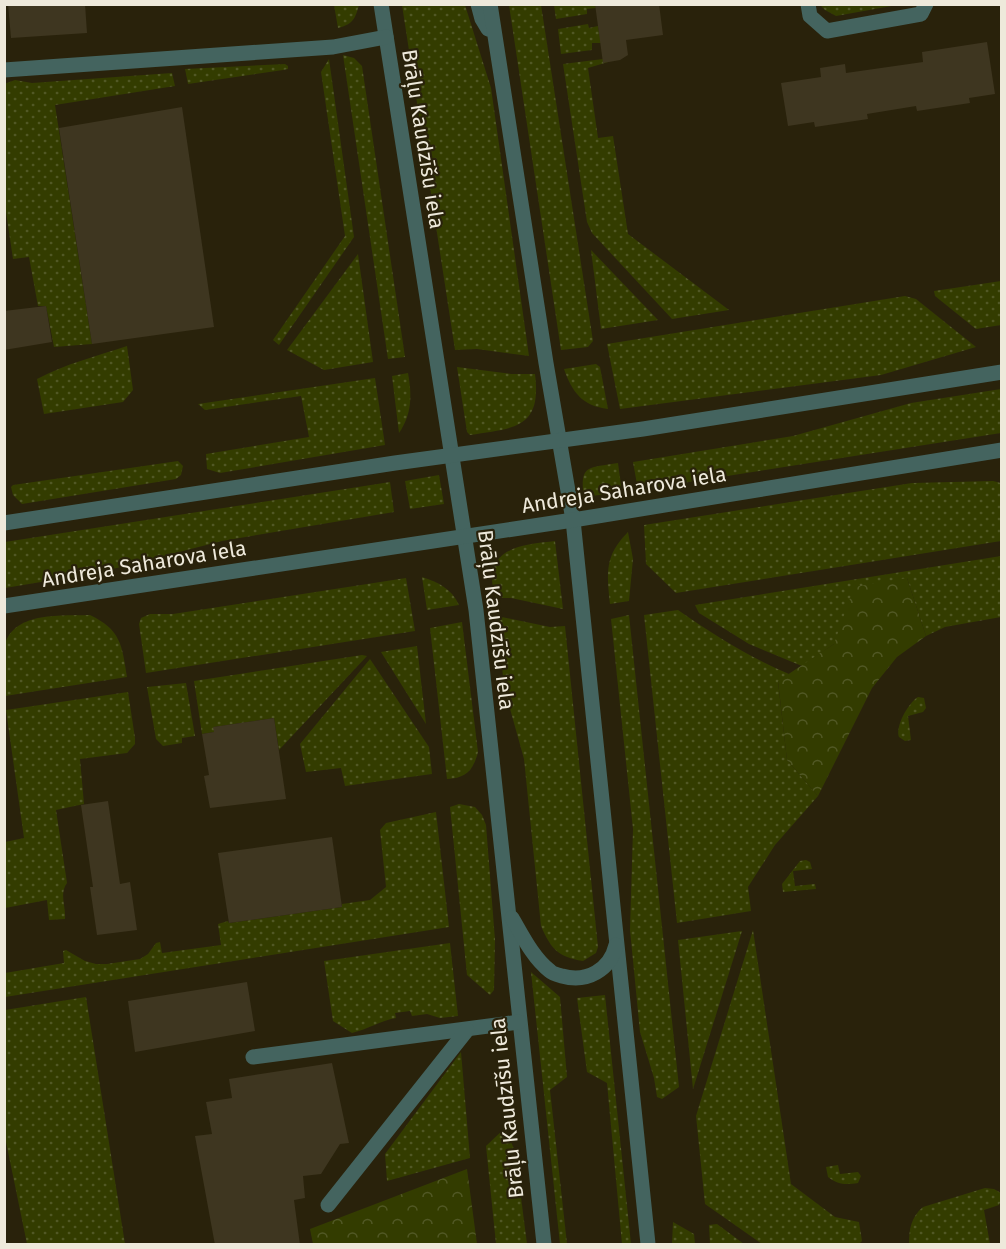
<svg xmlns="http://www.w3.org/2000/svg" width="1006" height="1249" font-family="'Fira Sans',sans-serif">
	<defs>
		<pattern id="green-dots" width="8" height="8" patternUnits="userSpaceOnUse" patternTransform="scale(1.5)"><rect width="8" height="8" fill="#333c00"/><path d="M2 2h.1M6 6h.1" fill="none" stroke="#515825" stroke-width="1.8" stroke-linecap="round"/></pattern>
		<pattern id="forest-crowns" width="20" height="18" patternUnits="userSpaceOnUse" patternTransform="scale(1.5)"><rect width="20" height="18" fill="#333c00"/><path d="M2 6a3 3 0 1 1 6 0M12 15a3 3 0 1 1 6 0" fill="none" stroke="#515825"/></pattern>
	</defs>
	<rect width="100%" height="100%" fill="#29220b"/>
	<g fill="url(#green-dots)">
		<path d="M334 5H359C355 19 353 24 338 28Z"/>
		<path d="M402 5H465L491 88 529 356 477 349 455 350Z"/>
		<path d="M509 5H541L593 341 588 347 561 350Z"/>
		<path d="M554 5H595L596 8 587 9V14L556 19Z"/>
		<path d="M820 5H897L836 16 825 10Z"/>
		<path d="M588 24 589 28 598 26 601 43H592V50L561 54 558 29Z"/>
		<path d="M343 55 354 58 362 66 405 357 388 359Z"/>
		<path d="M329 59 354 237 279 345 273 340 345 236 321 72Z"/>
		<path d="M603 59 608 62 588 68 598 138 613 136 628 234 729 310 672 319 592 233 587 222 563 64Z"/>
		<path d="M285 64 288 66V69L283 70 188 84 185 69Z"/>
		<path d="M172 73 175 86 55 105 92 344 54 347 46 306H38L29 257 13 259 5 205 4 84 15 80 32 83Z"/>
		<path d="M591 250 658 320 601 329Z"/>
		<path d="M358 254 373 362 324 370 287 350Z"/>
		<path d="M1001 281V325L976 329 935 296 934 291Z"/>
		<path d="M905 296 916 299 976 347 881 375 620 409 607 344Z"/>
		<path d="M127 346 133 390 123 402 44 414 37 379C65 364 97 356 127 346Z"/>
		<path d="M596 364 600 367 608 409C582 406 572 392 564 369Z"/>
		<path d="M457 367 511 374H535C542 429 514 428 470 435L467 432Z"/>
		<path d="M408 373C412 395 412 414 399 433L392 376Z"/>
		<path d="M375 378 385 445 220 473 207 469 206 454 309 437 301 396 205 410 198 404Z"/>
		<path d="M1001 389V433L638 490 633 462 793 436 911 403Z"/>
		<path d="M178 461 183 466 181 475 176 479 22 504 13 495 11 487 13 485Z"/>
		<path d="M618 463 622 492 584 497C579 464 589 468 618 463Z"/>
		<path d="M439 475 444 504 410 509 405 481Z"/>
		<path d="M993 481 1001 483V541L676 593 646 564 644 525 912 483Z"/>
		<path d="M390 482 394 512 222 541 101 572 5 588V542Z"/>
		<path d="M628 532 633 559 629 601 610 604C607 573 604 556 628 532Z"/>
		<path d="M555 541 563 609 511 598H496C494 592 492 585 492 579 492 545 531 544 555 541Z"/>
		<path d="M1001 556V617L945 627 926 636 907 578 834 644 802 666 749 644 699 613 695 605Z"/>
		<path d="M422 577C438 582 452 589 459 605L427 610Z"/>
		<path d="M406 578 415 631 146 673 139 624 141 618 150 614H173Z"/>
		<path d="M678 610C714 635 749 657 789 674L778 682 787 760 818 796 775 845 748 887 751 911 677 923 644 615Z"/>
		<path d="M90 615C121 630 122 645 127 677L5 696C4 683 1 656 5 644 15 611 63 616 90 615Z"/>
		<path d="M629 615 679 1087 662 1099 657 1097 654 1078 640 1032 630 930 633 829 611 619Z"/>
		<path d="M497 616 550 627 565 626 598 947 596 953 583 961C558 957 551 949 541 926L524 759 504 687Z"/>
		<path d="M462 622 478 752C473 771 466 778 447 779L430 628Z"/>
		<path d="M417 646 426 724 381 652Z"/>
		<path d="M362 655 367 656 279 750 274 718 214 727V732L202 734 194 681Z"/>
		<path d="M370 659 429 747 432 774 345 786 341 768 306 772 300 744Z"/>
		<path d="M186 683 195 736 182 738V743L163 746 156 739 147 687Z"/>
		<path d="M128 692 135 738V744L127 753 80 759 84 804 56 810 67 883C59 894 66 906 65 919L49 920 47 900 5 908V842L24 838 6 710Z"/>
		<path d="M918 697 924 698 926 708 923 712 908 716 911 740 905 741 899 737C895 727 908 703 918 697Z"/>
		<path d="M459 804 475 807 482 815 486 825 495 940 494 990 490 995 467 975 450 807Z"/>
		<path d="M436 812 449 927 5 997V973L64 963 63 951 66 950 85 961 96 964H107L140 959 148 954 156 943 160 942 162 953 221 945 218 924 228 921 229 923 342 907V904L370 900 386 887 380 830 386 823Z"/>
		<path d="M806 860 810 862 812 869 793 871 795 886 815 884 816 889 783 892 782 884 800 861Z"/>
		<path d="M753 930 791 1184 835 1217 859 1222 862 1241 859 1244H762L705 1204 696 1116Z"/>
		<path d="M742 931 693 1089 678 940Z"/>
		<path d="M450 943 458 1016 440 1018 427 1014 412 1016 410 1011 395 1013 396 1018C380 1021 368 1029 352 1033L333 1021 324 961Z"/>
		<path d="M531 972 560 997 567 1077 550 1090 567 1244H560Z"/>
		<path d="M605 995 631 1244H622L607 1083 587 1072 577 998Z"/>
		<path d="M86 997 125 1244H27L5 1137V1010Z"/>
		<path d="M461 1052 470 1158 387 1181 385 1154Z"/>
		<path d="M505 1128 515 1151 527 1244H496L486 1146Z"/>
		<path d="M838 1165 840 1174 858 1172 861 1176 858 1183C846 1185 838 1185 828 1177L826 1167Z"/>
		<path d="M985 1188 994 1189 1001 1193V1200L999 1205 984 1210 990 1244H909C909 1229 911 1217 923 1207Z"/>
		<path d="M673 1222 694 1234 695 1244H672Z"/>
		<path d="M717 1224 744 1244H710L709 1225Z"/>
	</g>
	<g fill="url(#forest-crowns)">
		<path d="M907 578 926 636 897 657 872 688 818 796 787 760 778 681 834 644 854 587Z"/>
		<path d="M467 1169 477 1244H313L310 1229Z"/>
	</g>
	<g fill="#3e3620">
		<path d="M8 4H85L87 33 11 38Z"/>
		<path d="M595 4H659L663 35 626 40 628 55 620 60 603 63Z"/>
		<path d="M987 42 995 94 969 98 970 103 917 111 916 106 867 114 868 119 815 127 814 122 788 126 781 83 821 77 820 68 845 64 846 73 923 62 922 52Z"/>
		<path d="M182 107 214 327 92 344 59 128Z"/>
		<path d="M46 306 52 342 4 350V311Z"/>
		<path d="M274 718 286 799 210 808 204 776 209 775 202 734 214 732 213 727Z"/>
		<path d="M108 801 120 884 130 882 137 930 97 935 90 887H93L81 805Z"/>
		<path d="M332 837 342 907 229 923 218 853Z"/>
		<path d="M247 982 255 1031 135 1052 128 1001Z"/>
		<path d="M332 1063 349 1143 340 1144 321 1174 303 1176 305 1198 294 1200 300 1245H215L195 1136 212 1134 206 1102 232 1098 229 1079Z"/>
	</g>
	<g fill="none" stroke-linecap="round" stroke-linejoin="round">
		<g stroke="#44645f" stroke-width="15">
			<path d="M381 4 476 610 544 1244"/>
			<path d="M478 4 482 19 488 29"/>
			<path d="M490 4 546 363 573 520 648 1244"/>
			<path d="M808 4 810 16 827 31 921 14 926 4"/>
			<path d="M4 70 333 47 386 37"/>
			<path d="M4 523 395 463 643 429 1002 372"/>
			<path d="M4 606 573 520 1002 450"/>
			<path d="M512 918C522 935 533 958 550 971 553 974 558 975 562 976 587 983 610 970 616 945"/>
			<path d="M253 1057 519 1022"/>
			<path d="M328 1205 467 1030"/>
		</g>
	</g>
	<g text-anchor="middle" dominant-baseline="central" stroke-width="4.5" stroke-linejoin="round" paint-order="stroke">
		<g font-size="21" fill="#eee9db" stroke="#29220b">
			<text transform="translate(423 139) rotate(81)">Brāļu Kaudzīšu iela</text>
			<text transform="translate(624 490) rotate(-9)">Andreja Saharova iela</text>
			<text transform="translate(144 564) rotate(-9)">Andreja Saharova iela</text>
			<text transform="translate(496 620) rotate(83)">Brāļu Kaudzīšu iela</text>
			<text transform="translate(507 1108) rotate(-96)">Brāļu Kaudzīšu iela</text>
		</g>
	</g>
	<rect width="1006" height="1249" fill="none" stroke="#eee9db" stroke-width="12"/>
</svg>
